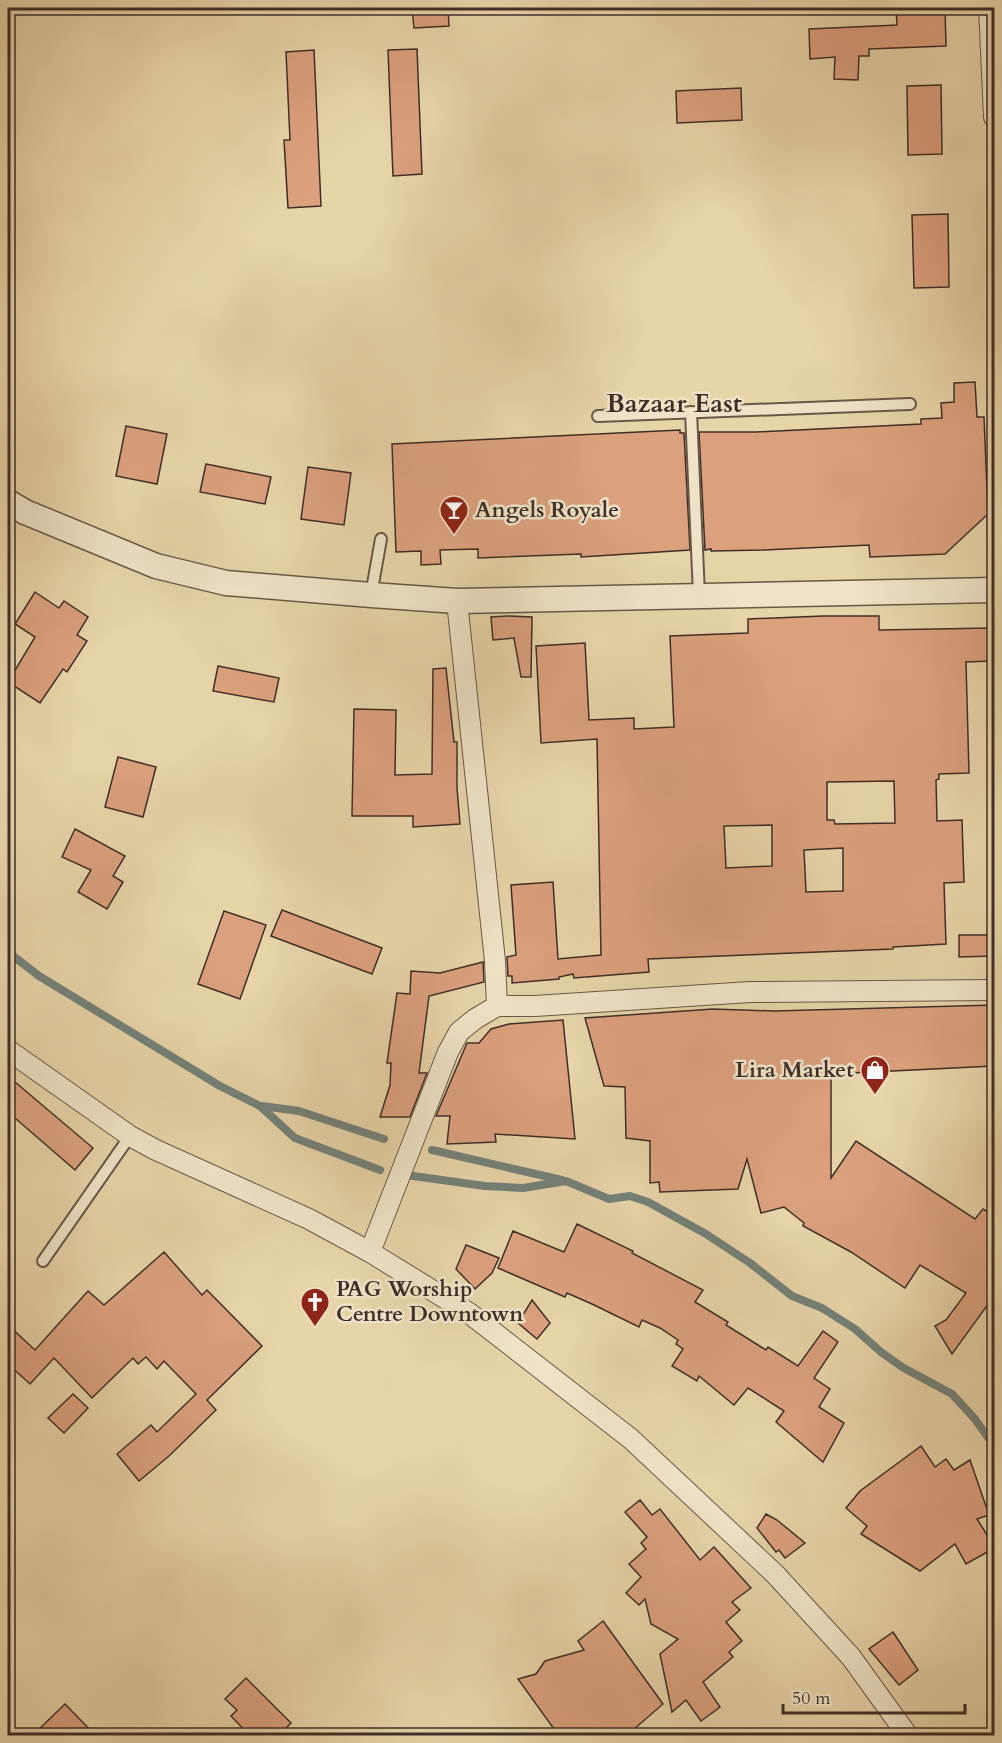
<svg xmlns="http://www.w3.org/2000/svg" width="1002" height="1743" font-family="Cardo,serif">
	<rect width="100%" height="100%" fill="#e7d4a9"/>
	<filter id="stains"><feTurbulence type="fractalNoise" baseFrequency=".00333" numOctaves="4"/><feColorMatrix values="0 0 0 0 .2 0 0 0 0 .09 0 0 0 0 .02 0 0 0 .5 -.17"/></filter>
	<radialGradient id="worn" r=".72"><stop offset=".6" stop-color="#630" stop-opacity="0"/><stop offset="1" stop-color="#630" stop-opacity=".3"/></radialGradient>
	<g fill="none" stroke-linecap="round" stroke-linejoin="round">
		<g stroke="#748178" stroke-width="8">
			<path d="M8 952 39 976 220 1086 260 1106 295 1138 380 1170"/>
			<path d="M262 1106 299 1111 384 1139"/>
			<path d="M432 1150 562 1180"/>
			<path d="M406 1175 485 1186 523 1188 566 1181 609 1199 630 1196 648 1202 706 1234 750 1263 792 1296 822 1308 855 1329 881 1352 902 1367 952 1394 975 1419 994 1446"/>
		</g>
	</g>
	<g fill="#dba07e" stroke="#3f2e28" stroke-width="1.5" fill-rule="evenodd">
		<path d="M412 8H448L449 26 414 28Z"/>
		<path d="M896 8H945L946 46 869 49V56H859L858 80 834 79 835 57 810 59 809 29 897 25Z"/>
		<path d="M417 49 422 174 393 176 388 50Z"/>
		<path d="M314 50 321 206 288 208 284 140H290L286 52Z"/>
		<path d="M941 85 942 154 908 155 907 86Z"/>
		<path d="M741 88 742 120 677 123 676 91Z"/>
		<path d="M948 214 949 287 914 288 912 215Z"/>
		<path d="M975 382 977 417H984L988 514 945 554 870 557 869 545 764 550 711 551V549L705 550 699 432H756L921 424V419L942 418 941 403 954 402V383Z"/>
		<path d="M126 426 167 434 157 484 116 476Z"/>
		<path d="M680 430V433H684L690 550 581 557V554L478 558V549L440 550 441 564 421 565V551L396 552 392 444Z"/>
		<path d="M206 464 271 477 265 504 200 492Z"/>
		<path d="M308 467 351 473 344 525 301 519Z"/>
		<path d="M35 592 59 608 64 601 88 617 77 635 87 641 67 672 63 669 40 703 8 682 35 637 15 624Z"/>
		<path d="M507 616 532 617 531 677H521L514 638 493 640 491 617Z"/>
		<path d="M823 616H879V630L991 628 992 661 966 662 969 773 939 774V779L936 780 937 821 962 820 964 882 944 883 946 944 893 947V949L648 959 649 972 574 978 573 974 559 977V979L512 983V976H508L507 957 516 955 511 885 553 882 558 959 601 955 597 739 541 743 536 646 585 643 589 720 634 718V729L674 727 670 636 748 633V619ZM894 781 895 823 835 824 834 820H827V782ZM772 825V866L726 868 724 826ZM843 848V891L806 892 804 850Z"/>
		<path d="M218 666 279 678 274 702 213 691Z"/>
		<path d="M446 668 454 742H457V788L460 824 413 827V816H352L354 709 396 710 395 775 432 774 433 669Z"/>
		<path d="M118 757 156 767 143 817 105 807Z"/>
		<path d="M75 829 125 856 113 876 123 882 107 909 78 892 91 870 62 857Z"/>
		<path d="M282 910 382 948 372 974 271 936Z"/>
		<path d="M224 911 266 925 240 999 198 984Z"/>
		<path d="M959 935H994V956L959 957Z"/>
		<path d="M483 962 484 982 429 996 419 1073H427L410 1117H380L390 1085 391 1063H387L397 993 410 994 411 971 440 973Z"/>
		<path d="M994 1005V1066L831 1074V1178L856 1141 975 1219 983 1209 994 1216V1296L952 1354 935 1326 946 1320 966 1293 920 1265 905 1288 851 1252 803 1226 804 1223 784 1207 761 1213 747 1159 738 1189 660 1192 659 1182 650 1183V1141L626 1138 625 1087 604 1086 585 1018 713 1009 774 1011Z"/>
		<path d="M563 1020 575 1139 495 1134 496 1142 447 1144 450 1116H436L467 1043H479L491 1029 509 1024Z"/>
		<path d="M8 1076 93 1148 75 1170 8 1112Z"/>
		<path d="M577 1224 633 1251 632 1253 703 1290 695 1302 728 1322 726 1325 766 1350 768 1347 798 1366 823 1331 838 1342 814 1378 830 1389 819 1407 844 1423 823 1462 776 1422 784 1411 748 1388 734 1405 699 1376 697 1381 672 1366 683 1349 676 1344 678 1340 660 1328 642 1320 639 1327 592 1304 567 1293 565 1297 498 1268 513 1231 564 1252Z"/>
		<path d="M466 1245 499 1258 492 1273 475 1289 456 1269Z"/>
		<path d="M164 1252 202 1295 207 1290 262 1346 207 1400 216 1410 169 1456 139 1481 117 1454 151 1425 157 1432 196 1394 164 1361 157 1369 146 1357 138 1364 133 1358 92 1398 54 1358 30 1384 8 1364V1325L35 1350 88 1291 104 1305Z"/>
		<path d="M532 1300 550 1323 537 1339 518 1323Z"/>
		<path d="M73 1394 88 1408 64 1433 48 1418Z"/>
		<path d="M921 1446 935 1467 946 1459 954 1470 970 1460 989 1515 977 1519 994 1546 990 1549 991 1550 966 1564 955 1544 920 1571 861 1534 867 1526 846 1508 860 1491Z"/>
		<path d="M640 1500 652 1515 660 1509 700 1560 714 1547 751 1588 732 1602 740 1610 726 1622 742 1641 729 1652 733 1657 703 1682 720 1707 701 1721 686 1700 672 1712 660 1654 678 1639 651 1624 645 1599 639 1605 626 1593 641 1577 629 1564 646 1549 641 1543 647 1537 625 1512Z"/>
		<path d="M766 1514 777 1520 805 1543 785 1558 779 1550 776 1552 757 1528Z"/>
		<path d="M603 1621 663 1704 626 1736H559L518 1679 536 1674 545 1661 584 1650 578 1641Z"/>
		<path d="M893 1632 918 1670 899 1685 869 1649Z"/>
		<path d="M246 1678 291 1723 278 1736H250L231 1716 237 1710 225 1699Z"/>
		<path d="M65 1704 96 1736H32Z"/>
	</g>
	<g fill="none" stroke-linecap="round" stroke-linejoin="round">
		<g stroke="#695848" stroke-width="14">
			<g id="service">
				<path d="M691 412 699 595"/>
				<path d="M598 416 910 404"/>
				<path d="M371 595 381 539"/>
				<path d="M43 1261 130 1136"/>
			</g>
		</g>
		<g stroke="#695848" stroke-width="22">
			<g id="minor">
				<path d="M989 8 994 117"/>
				<path d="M457 601 495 961 497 1006"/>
				<path d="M8 1050 130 1136 156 1150 309 1219 370 1252 469 1313 631 1439 775 1574 851 1657 908 1736"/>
				<path d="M370 1252 448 1052 459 1032 475 1019 497 1006H535L750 992 994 990"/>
			</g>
		</g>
		<g stroke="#695848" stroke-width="27">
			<path id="tertiary" d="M8 502 25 512 156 566 226 583 371 595 457 601 994 590"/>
		</g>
		<use href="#service" stroke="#efe3c7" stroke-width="10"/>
		<use href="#minor" stroke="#efe3c7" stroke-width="20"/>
		<use href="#tertiary" stroke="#efe3c7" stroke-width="24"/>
	</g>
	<defs>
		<g id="bar-pin" transform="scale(1.5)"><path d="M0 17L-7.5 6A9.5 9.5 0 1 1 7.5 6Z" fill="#8f2418" stroke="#efe3c7"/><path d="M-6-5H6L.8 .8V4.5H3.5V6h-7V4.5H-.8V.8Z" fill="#fff"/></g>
		<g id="shop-pin" transform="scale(1.5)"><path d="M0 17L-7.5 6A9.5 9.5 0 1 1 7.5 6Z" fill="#8f2418" stroke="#efe3c7"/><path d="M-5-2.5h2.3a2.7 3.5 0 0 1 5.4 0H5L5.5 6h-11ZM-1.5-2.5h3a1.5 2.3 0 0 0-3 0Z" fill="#fff"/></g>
		<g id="church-pin" transform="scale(1.5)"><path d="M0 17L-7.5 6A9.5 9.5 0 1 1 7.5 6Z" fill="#8f2418" stroke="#efe3c7"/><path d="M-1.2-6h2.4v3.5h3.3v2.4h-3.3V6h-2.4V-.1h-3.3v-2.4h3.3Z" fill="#fff"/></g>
	</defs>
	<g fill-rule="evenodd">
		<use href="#bar-pin" x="454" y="510"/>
		<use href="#shop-pin" x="875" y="1070"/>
		<use href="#church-pin" x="315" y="1302"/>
	</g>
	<g text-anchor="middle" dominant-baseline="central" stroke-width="5" stroke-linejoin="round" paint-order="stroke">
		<g font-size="22" font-weight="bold" fill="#3f2e28" stroke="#efe3c7" text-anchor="start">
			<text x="475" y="510">Angels Royale</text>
			<text x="854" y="1070" text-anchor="end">Lira Market</text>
			<text x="336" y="1289">PAG Worship<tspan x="336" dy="25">Centre Downtown</tspan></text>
		</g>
		<g font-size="26" font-weight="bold" fill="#3f2e28" stroke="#efe3c7">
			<text x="674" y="403">Bazaar East</text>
		</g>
	</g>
	<rect width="1002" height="1743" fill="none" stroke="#e7d4a9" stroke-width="30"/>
	<rect x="9" y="9" width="984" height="1725" fill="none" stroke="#3f2e28" stroke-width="3"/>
	<rect x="15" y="15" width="972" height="1713" fill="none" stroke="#3f2e28" stroke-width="1.5"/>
	<path d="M783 1704v9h182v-9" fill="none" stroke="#3f2e28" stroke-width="3"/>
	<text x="792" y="1704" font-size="18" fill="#3f2e28" stroke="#efe3c7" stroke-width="4.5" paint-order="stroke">50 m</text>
	<rect width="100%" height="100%" filter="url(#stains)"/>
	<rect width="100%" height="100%" fill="url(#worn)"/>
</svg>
